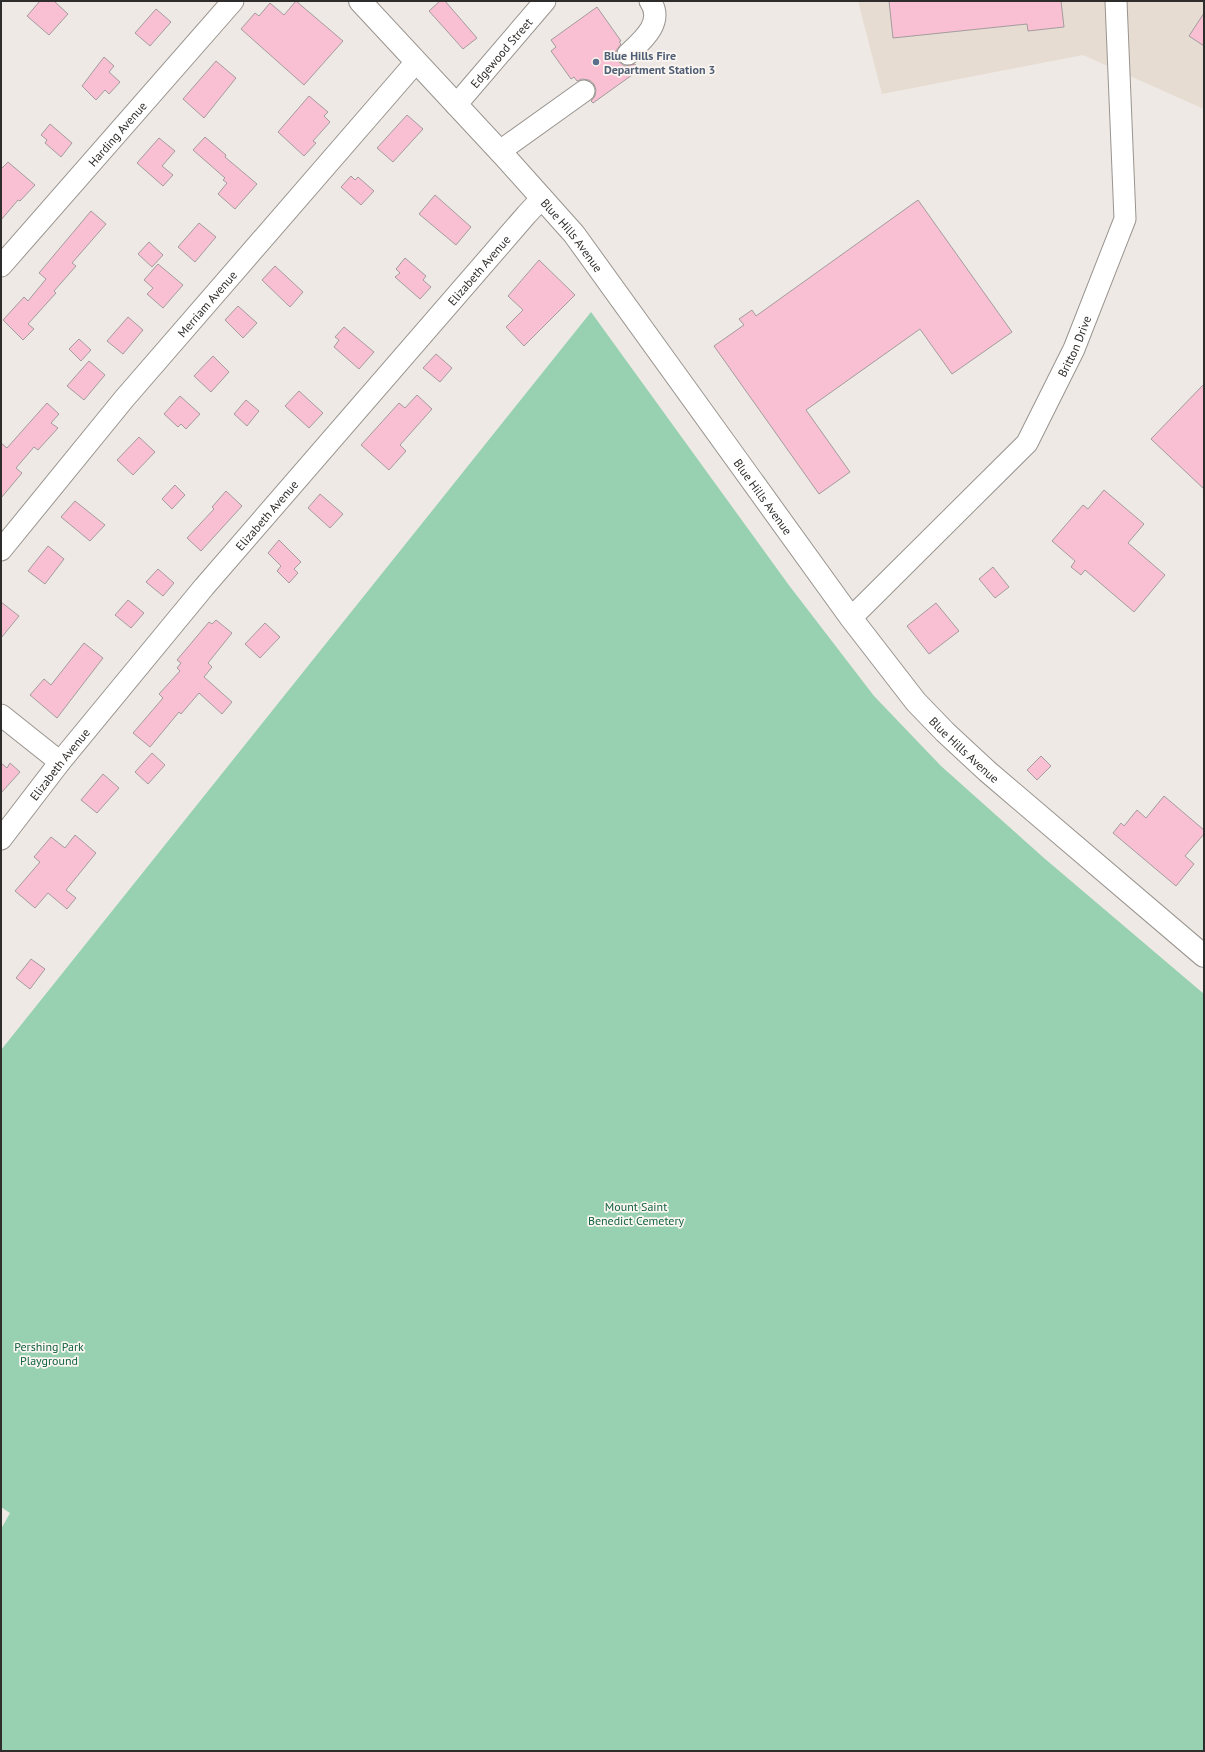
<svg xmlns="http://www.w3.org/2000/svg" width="1205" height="1752" font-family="'PT Sans',sans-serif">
	<rect width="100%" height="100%" fill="#eee9e4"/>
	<path fill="#e6dcd1" d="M858 1H1204V109L1083 55 882 94Z"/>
	<path fill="#97d1b1" d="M591 312 788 584 874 696 941 766 1044 858 1204 994V1751H1V1529L10 1513 1 1507V1050Z"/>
	<g fill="#f9c0d3" stroke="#a39c9e">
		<path d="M40 1H54L68 14 49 35 27 16Z"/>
		<path d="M296 1 343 41 304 85 241 29 255 13 259 16 270 3 284 15Z"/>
		<path d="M440 1H445L477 38 463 49 429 11Z"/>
		<path d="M889 1H1061L1064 27 1028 31 1027 24 893 38Z"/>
		<path d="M597 7 621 41 619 42 621 44 616 51V56L619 62 625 66 635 64 639 70 593 103 591 101 595 96 596 90 594 84 589 80 582 79 577 81 574 77 571 79 551 51 556 47 551 40Z"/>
		<path d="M156 9 171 22 150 46 135 33Z"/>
		<path d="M1204 13V46L1189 36Z"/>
		<path d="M104 57 114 66 109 72 120 82 109 94 105 90 96 100 82 86Z"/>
		<path d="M216 61 236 78 204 118 183 99Z"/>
		<path d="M309 96 328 112 324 116 330 122 313 141 316 143 304 156 278 132Z"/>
		<path d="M407 115 423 129 393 162 377 148Z"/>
		<path d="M50 124 72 143 61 157 45 143 47 140 41 135Z"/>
		<path d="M205 137 226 155 225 157 257 184 235 209 218 194 227 183 223 180 225 178 193 150Z"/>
		<path d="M159 138 175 151 162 166 173 175 163 186 137 163Z"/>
		<path d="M8 162 35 185 20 201 18 200 1 220V169Z"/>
		<path d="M351 176 355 180 358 177 374 191 361 205 341 187Z"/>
		<path d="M435 195 471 227 456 245 419 214Z"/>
		<path d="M918 200 1012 332 952 374 920 329 806 410 850 472 819 494 714 346 744 325 739 319 752 310 756 316Z"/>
		<path d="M91 211 106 224 72 263 76 266 54 291 56 293 28 324 34 329 23 340 3 320 24 297 28 301 46 279 39 273Z"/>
		<path d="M199 223 216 237 195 262 178 247Z"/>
		<path d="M149 242 163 255 152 267 138 254Z"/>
		<path d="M405 258 426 276 423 280 431 287 420 299 395 277 400 273 396 269Z"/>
		<path d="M539 260 575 295 524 346 506 327 523 310 508 296Z"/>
		<path d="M158 264 183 285 163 308 147 294 153 288 144 280Z"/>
		<path d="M275 266 303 292 290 307 262 280Z"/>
		<path d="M238 306 257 323 243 338 225 320Z"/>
		<path d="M128 317 143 330 123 354 107 341Z"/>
		<path d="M344 327 374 352 359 369 334 347 339 340 335 337Z"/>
		<path d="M79 339 91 350 81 361 69 349Z"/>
		<path d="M436 354 452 368 440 382 423 368Z"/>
		<path d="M213 356 229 372 211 392 194 376Z"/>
		<path d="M89 361 105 375 84 400 67 386Z"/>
		<path d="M1204 384V489L1151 439Z"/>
		<path d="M299 391 323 413 309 428 285 406Z"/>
		<path d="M417 395 432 409 400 445 406 451 389 470 361 445 399 403 405 408Z"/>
		<path d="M180 396 200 414 186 429 181 424 178 427 164 414Z"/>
		<path d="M246 400 259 411 247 426 234 414Z"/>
		<path d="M47 403 59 414 51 423 58 428 38 450 34 447 16 468 22 473 1 498V443L7 448Z"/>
		<path d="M139 437 155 452 133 475 117 460Z"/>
		<path d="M175 485 185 495 172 509 162 499Z"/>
		<path d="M1104 490 1144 524 1128 543 1165 575 1134 612 1085 570 1081 575 1071 567 1075 561 1052 541 1083 505 1088 509Z"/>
		<path d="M226 491 242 506 201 551 187 538 214 509 212 507Z"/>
		<path d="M320 494 343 514 330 528 308 508Z"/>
		<path d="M75 501 105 525 90 541 61 517Z"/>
		<path d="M279 540 301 562 294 569 298 573 289 583 277 571 281 566 268 553Z"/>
		<path d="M48 546 64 559 45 584 28 571Z"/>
		<path d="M993 567 1009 587 995 598 979 579Z"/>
		<path d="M158 569 174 583 163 596 146 582Z"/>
		<path d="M128 600 144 613 131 628 115 615Z"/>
		<path d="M1 602 19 616 1 638Z"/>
		<path d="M936 603 959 631 929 654 907 626Z"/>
		<path d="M216 620 232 633 208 663 212 667 204 677 232 702 222 714 199 693 181 714 179 712 150 747 133 733 163 698 159 694 180 671 177 668 181 663 177 660 209 622 212 624Z"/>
		<path d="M265 623 280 637 260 658 245 644Z"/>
		<path d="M84 643 103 658 57 718 30 695 44 679 51 685Z"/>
		<path d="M152 753 165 765 148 784 135 772Z"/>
		<path d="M1041 756 1051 766 1037 780 1027 770Z"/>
		<path d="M1 763 7 768 10 763 20 772 1 793Z"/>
		<path d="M103 774 119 788 97 813 81 800Z"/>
		<path d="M1164 796 1204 830V834L1185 856 1194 864 1176 886 1113 833 1121 823 1124 826 1137 810 1146 818Z"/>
		<path d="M75 835 96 853 66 890 76 898 67 909 48 893 35 908 15 891 40 862 34 857 51 837 65 848Z"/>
		<path d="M31 959 45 969 30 989 16 978Z"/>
	</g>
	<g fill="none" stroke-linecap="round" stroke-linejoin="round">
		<g stroke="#99948f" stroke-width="23">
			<g id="minor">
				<path d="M628 54C642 41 665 22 650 1"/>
				<path id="s1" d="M456 105 545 1"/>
				<path d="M500 151 584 91"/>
				<path id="s2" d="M1 266 233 1"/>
				<path id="s3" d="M1 550 124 399 416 62"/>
				<path id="s4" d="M851 618 1027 443 1074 349 1125 219 1116 1"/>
				<path d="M1 715 60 762"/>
				<path id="s5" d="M1 839 60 762 204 587 527 214 542 198"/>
			</g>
		</g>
		<g stroke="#99948f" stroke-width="24">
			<g id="major">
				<path id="s6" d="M360 1 506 158 574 234 851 618 916 702 945 732 987 771 1204 956"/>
			</g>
		</g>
		<use href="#minor" stroke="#fff" stroke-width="21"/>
		<use href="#major" stroke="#fff" stroke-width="22"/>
	</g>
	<circle fill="#5c6f8a" stroke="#fbf6f1" stroke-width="1.5" cx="596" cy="62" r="4"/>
	<g text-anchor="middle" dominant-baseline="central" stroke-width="3.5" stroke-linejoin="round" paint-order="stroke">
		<g font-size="12" fill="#2f2d2b" stroke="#fbf6f1">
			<text stroke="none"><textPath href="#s1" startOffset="69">Edgewood Street</textPath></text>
			<text stroke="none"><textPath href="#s2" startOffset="176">Harding Avenue</textPath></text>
			<text stroke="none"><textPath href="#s6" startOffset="316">Blue Hills Avenue</textPath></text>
			<text stroke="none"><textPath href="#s5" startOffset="743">Elizabeth Avenue</textPath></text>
			<text stroke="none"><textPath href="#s3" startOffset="321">Merriam Avenue</textPath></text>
			<text stroke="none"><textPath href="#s4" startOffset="356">Britton Drive</textPath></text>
			<text stroke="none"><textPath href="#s6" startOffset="640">Blue Hills Avenue</textPath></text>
			<text stroke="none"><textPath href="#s5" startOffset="419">Elizabeth Avenue</textPath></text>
			<text stroke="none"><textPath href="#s6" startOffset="964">Blue Hills Avenue</textPath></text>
			<text stroke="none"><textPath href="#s5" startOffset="95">Elizabeth Avenue</textPath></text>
		</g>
		<g font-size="12" font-weight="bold" fill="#4e5e75" stroke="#fbf6f1" text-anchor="start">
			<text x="604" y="55">Blue Hills Fire<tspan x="604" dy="14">Department Station 3</tspan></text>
		</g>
		<g font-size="12" fill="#116341" stroke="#fbf6f1">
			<text x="636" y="1206">Mount Saint<tspan x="636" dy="14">Benedict Cemetery</tspan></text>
			<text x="49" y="1346">Pershing Park<tspan x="49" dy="14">Playground</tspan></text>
		</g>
	</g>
	<rect width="1205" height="1752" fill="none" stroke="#2f2d2b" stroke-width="4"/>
</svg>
